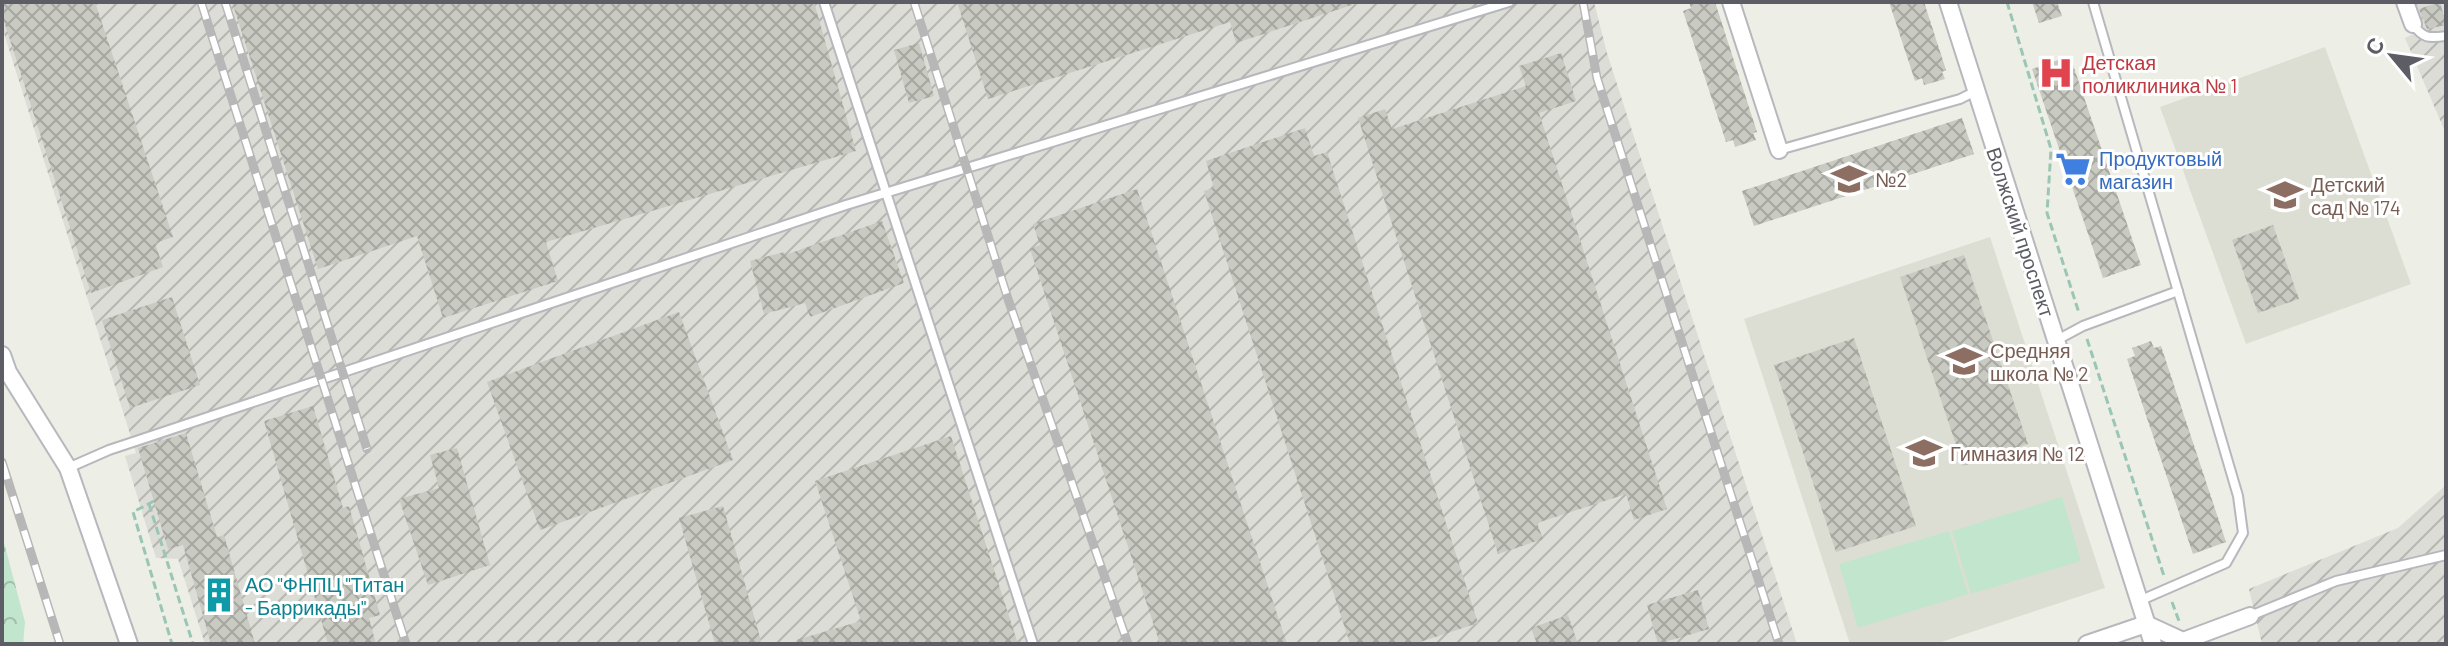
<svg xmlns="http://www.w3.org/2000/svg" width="2448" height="646" font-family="Barlow,sans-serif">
	<defs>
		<pattern id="industrial-furrows" width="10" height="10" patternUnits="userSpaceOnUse" patternTransform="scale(2)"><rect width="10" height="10" fill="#ddddd7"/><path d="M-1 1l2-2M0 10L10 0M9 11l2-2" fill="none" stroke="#b6b6b2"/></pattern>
		<pattern id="forest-crowns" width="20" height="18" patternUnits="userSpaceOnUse" patternTransform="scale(2)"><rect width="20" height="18" fill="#c2e5ce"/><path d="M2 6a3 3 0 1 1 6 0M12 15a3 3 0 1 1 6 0" fill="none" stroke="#a1bdab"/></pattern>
		<pattern id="building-cross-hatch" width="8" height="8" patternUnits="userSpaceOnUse" patternTransform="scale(2)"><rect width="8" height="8" fill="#c9cac1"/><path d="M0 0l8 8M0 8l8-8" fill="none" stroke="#a6a7a0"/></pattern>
	</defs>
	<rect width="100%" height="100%" fill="#edeee5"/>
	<g fill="url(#industrial-furrows)">
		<path d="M2 2H1594L1607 53 1797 644H205L178 559 156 558 125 456 136 453 2 27Z"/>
		<path d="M2413 2H2446V134L2405 38 2423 29Z"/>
		<path d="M2446 485V644H2262L2249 589 2398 528Z"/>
	</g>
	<g fill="#ddded3">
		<path d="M2325 47 2411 284 2246 344 2160 107Z"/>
		<path d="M1990 237 2105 588 1935 644H1850L1744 319Z"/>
	</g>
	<path fill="url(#forest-crowns)" d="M2 535 25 622 23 644H2Z"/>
	<g fill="#c2e5ce">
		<path d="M2062 497 2081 561 1971 594 1952 531Z"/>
		<path d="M1949 531 1968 594 1858 628 1839 564Z"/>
	</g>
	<g fill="url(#building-cross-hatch)">
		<path d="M2 2H95L173 237 155 243 163 267 91 293 2 15Z"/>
		<path d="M232 2H814L856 151 546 242 558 281 443 318 417 236 318 269Z"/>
		<path d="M957 2H1352V5L1236 43 1230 22 988 99Z"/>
		<path d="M1689 2H1715L1757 132 1753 133 1756 140 1735 147 1733 140 1726 142 1683 11 1691 8Z"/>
		<path d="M1889 2H1924L1946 70 1942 72 1945 79 1924 85 1922 78 1915 81Z"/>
		<path d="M2032 2H2057L2062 16 2039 23Z"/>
		<path d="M2440 2 2446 25 2427 29 2419 9Z"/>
		<path d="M919 43 934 96 909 103 894 50Z"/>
		<path d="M1561 53 1576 101 1539 113 1667 509 1634 520 1626 494 1537 523 1543 539 1498 554 1358 118 1385 109 1392 129 1526 86 1519 66Z"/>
		<path d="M2070 56 2141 265 2103 278 2032 69Z"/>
		<path d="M1962 118 1974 154 1754 226 1742 191Z"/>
		<path d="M1305 128 1314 156 1327 152 1478 623 1414 644H1350L1204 191 1214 188 1206 161Z"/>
		<path d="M1137 189 1287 644H1160L1030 249 1040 245 1033 224Z"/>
		<path d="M882 221 904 283 810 317 805 303 764 314 750 261 784 252 785 255Z"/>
		<path d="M2273 225 2299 299 2258 313 2232 240Z"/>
		<path d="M1964 255 2028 444 1963 466 1900 277Z"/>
		<path d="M172 297 200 385 130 408 102 320Z"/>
		<path d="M679 312 733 460 540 530 487 382Z"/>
		<path d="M1854 338 1916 526 1836 552 1774 365Z"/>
		<path d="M2151 341 2154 348 2161 346 2226 542 2193 554 2127 359 2135 356 2132 348Z"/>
		<path d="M313 406 343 508 349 506 380 615 369 618 376 644H328L264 421Z"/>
		<path d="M186 433 217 537 224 535 255 644H211L183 545 168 549 138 448Z"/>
		<path d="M951 436 1018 644H796V640L861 621 815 481Z"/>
		<path d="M457 448 490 565 428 585 399 499 439 488 430 455Z"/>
		<path d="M723 506 761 641 750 644H715L679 518Z"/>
		<path d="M1698 590 1709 629 1658 644 1647 605Z"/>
		<path d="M1568 615 1578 644H1537L1531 628Z"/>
	</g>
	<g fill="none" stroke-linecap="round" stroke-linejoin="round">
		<g stroke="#b7b7be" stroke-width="12">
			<g id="service">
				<path d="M824 2 1033 644"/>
				<path d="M2093 2 2238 496 2243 533 2226 563 2139 601"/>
				<path d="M2413 24C2423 39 2429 38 2446 36"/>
				<path d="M1779 150 1960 99 1976 91"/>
				<path d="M2057 340 2083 326 2178 291"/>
				<path d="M68 468 109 450 846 205 1509 2"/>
				<path d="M2250 616 2336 581 2446 555"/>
			</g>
		</g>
		<g stroke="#b7b7be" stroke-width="20">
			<g id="minor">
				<path d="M1731 2 1779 150"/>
				<path d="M1948 2 2153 644"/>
				<path d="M2405 2 2413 24"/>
				<path d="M2 355 8 372 68 468 129 644"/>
				<path d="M2087 644 2146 624 2183 641 2250 616"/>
			</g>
		</g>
		<g stroke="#9bc6b6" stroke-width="3" stroke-dasharray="8 4" stroke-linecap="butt">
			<path d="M2007 2 2051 149 2047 213 2079 313"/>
			<path d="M2087 339 2164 576"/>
			<path d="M154 501 133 512 172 644"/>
			<path d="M149 504 193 644"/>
			<path d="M2172 602 2179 621"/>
		</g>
		<use href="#service" stroke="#fff" stroke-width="8"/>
		<use href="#minor" stroke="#fff" stroke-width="16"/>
		<g stroke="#b7b7b8" stroke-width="9">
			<g id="rail">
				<path d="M201 2 406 644"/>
				<path d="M225 2 367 449"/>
				<path d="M914 2 1008 299 1128 644"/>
				<path d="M1583 2 1597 78 1779 644"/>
				<path d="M2 462 60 644"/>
			</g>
		</g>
		<use href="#rail" stroke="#fff" stroke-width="6" stroke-dasharray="18" stroke-linecap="butt"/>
	</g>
	<defs>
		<g id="hospital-bare" transform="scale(2.76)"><path d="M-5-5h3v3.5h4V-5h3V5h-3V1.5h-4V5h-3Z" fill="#e0444e" stroke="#fff" stroke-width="2.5" paint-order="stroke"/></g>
		<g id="supermarket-bare" transform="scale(2.76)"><path d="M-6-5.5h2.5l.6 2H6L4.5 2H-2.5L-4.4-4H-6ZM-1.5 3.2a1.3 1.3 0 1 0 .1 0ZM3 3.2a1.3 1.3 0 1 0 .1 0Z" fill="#3f7fe0" stroke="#fff" stroke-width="2.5" paint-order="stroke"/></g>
		<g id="school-bare" transform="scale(2.76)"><path d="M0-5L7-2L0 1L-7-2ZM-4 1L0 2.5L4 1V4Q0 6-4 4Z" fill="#8d6e63" stroke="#fff" stroke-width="2.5" paint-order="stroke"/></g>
		<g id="building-bare" transform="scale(2.76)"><path d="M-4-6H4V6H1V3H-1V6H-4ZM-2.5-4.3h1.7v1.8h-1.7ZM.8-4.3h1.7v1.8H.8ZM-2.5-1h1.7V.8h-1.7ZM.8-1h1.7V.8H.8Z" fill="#0f9aa8" stroke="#fff" stroke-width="2.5" paint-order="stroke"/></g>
	</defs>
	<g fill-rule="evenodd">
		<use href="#hospital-bare" x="2056" y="73"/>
		<use href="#supermarket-bare" x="2073" y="169"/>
		<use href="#school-bare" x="1849" y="179"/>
		<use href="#school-bare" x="2285" y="195"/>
		<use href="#school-bare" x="1964" y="361"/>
		<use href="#school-bare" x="1924" y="453"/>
		<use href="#building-bare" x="219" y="595"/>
	</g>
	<g text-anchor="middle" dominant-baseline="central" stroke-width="6" stroke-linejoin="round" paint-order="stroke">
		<g font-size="20" fill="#be3a42" stroke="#fff" text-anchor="start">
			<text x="2082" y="62">Детская<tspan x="2082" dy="23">поликлиника № 1</tspan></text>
		</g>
		<g font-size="20" fill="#366cbe" stroke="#fff" text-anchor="start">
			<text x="2099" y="158">Продуктовый<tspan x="2099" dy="23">магазин</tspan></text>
		</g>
		<g font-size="20" fill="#785e54" stroke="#fff" text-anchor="start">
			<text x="1875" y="179">№2</text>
			<text x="2311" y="184">Детский<tspan x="2311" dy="23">сад № 174</tspan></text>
			<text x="1990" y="350">Средняя<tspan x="1990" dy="23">школа № 2</tspan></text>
			<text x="1950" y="453">Гимназия № 12</text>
		</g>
		<g font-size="20" fill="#5c5d65" stroke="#fff">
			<text transform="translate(2021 232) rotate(72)">Волжский проспект</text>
		</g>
		<g font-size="20" fill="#0d838f" stroke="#fff" text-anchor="start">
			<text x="245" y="584">АО "ФНПЦ "Титан<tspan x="245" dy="23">- Баррикады"</tspan></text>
		</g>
	</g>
	<rect width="2448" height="646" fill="none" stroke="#5c5d65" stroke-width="8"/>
	<g transform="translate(2392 56) rotate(299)" stroke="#ffffff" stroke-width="6" paint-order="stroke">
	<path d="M0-6L14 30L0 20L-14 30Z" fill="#5c5d65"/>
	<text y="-12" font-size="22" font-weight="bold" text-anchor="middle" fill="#5c5d65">С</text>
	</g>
</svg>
